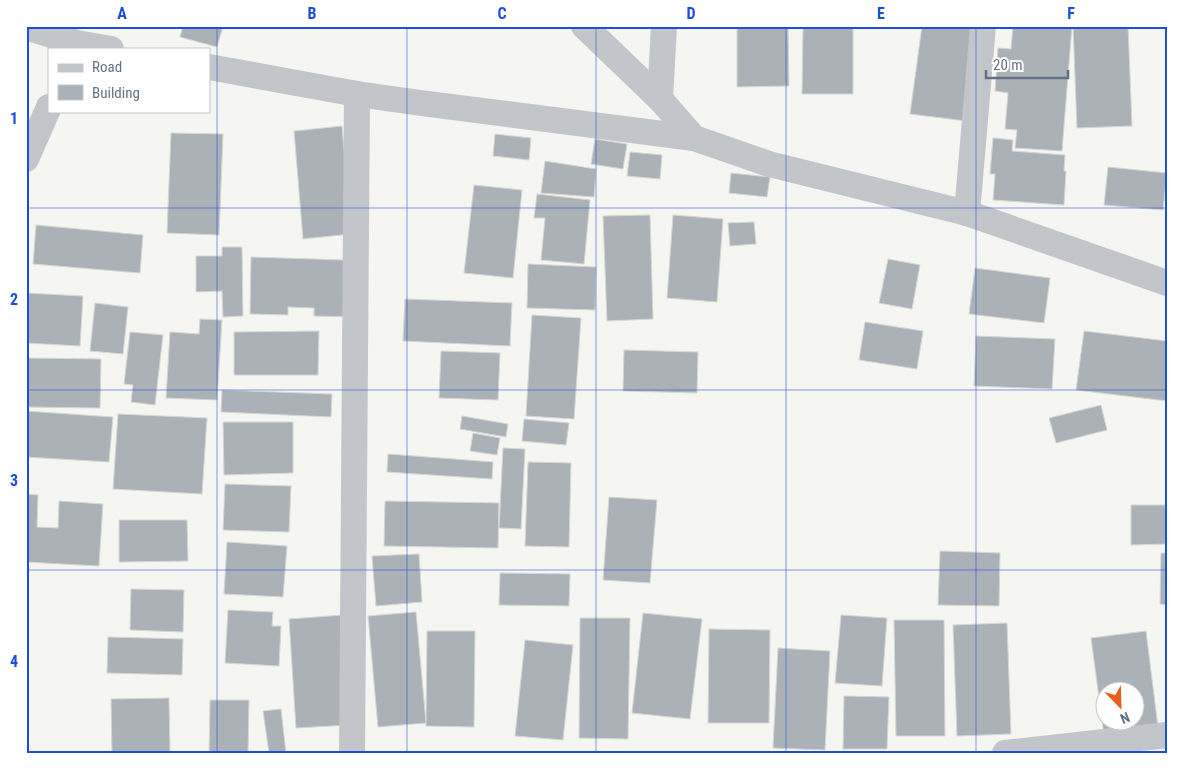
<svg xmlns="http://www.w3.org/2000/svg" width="1193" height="779" font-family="'Roboto Condensed',sans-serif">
	<rect width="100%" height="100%" fill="#f5f5f1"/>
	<g fill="#aab2b8" stroke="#d6d7d4" fill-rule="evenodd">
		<path d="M183 26H223L217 47 180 37Z"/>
		<path d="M737 26H788L789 86 737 87Z"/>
		<path d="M803 26H853V94H802Z"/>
		<path d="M922 26H979L966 121 910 114Z"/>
		<path d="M1013 26H1072L1062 151 1015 148 1017 130 1005 129 1008 93 995 91 998 48 1011 49Z"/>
		<path d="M1073 26H1128L1132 126 1077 128Z"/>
		<path d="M342 126 351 234 303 239 294 131Z"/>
		<path d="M171 133 223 134 219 235 167 233Z"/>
		<path d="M495 134 531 138 529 160 493 156Z"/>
		<path d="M993 138 1013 140 1012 151 1065 155 1064 171H1066L1064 205 993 200 995 174H990Z"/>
		<path d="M595 139 627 144 623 169 591 164Z"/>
		<path d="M630 152 662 155 660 179 627 176Z"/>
		<path d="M545 161 596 169 594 197 541 193Z"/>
		<path d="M1108 167 1167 173 1163 210 1104 205Z"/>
		<path d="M731 173 770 177 767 197 729 193Z"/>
		<path d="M474 185 522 190 513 278 464 273Z"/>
		<path d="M537 194 590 200 584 264 541 260 545 218H534Z"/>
		<path d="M650 215 653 319 607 321 603 216Z"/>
		<path d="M673 215 723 219 717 302 667 298Z"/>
		<path d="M754 222 756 244 730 246 728 223Z"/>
		<path d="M36 225 143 235 140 273 33 264Z"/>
		<path d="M222 247H242L243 316 223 317 222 291 196 292V256H222Z"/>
		<path d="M251 257 345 260 351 317 314 316V308L288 307V315L250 314Z"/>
		<path d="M888 259 920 265 912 309 879 303Z"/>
		<path d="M528 264 596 267 595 310 527 308Z"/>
		<path d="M975 268 1050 278 1044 323 969 314Z"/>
		<path d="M26 293 83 296 80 346 26 343Z"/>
		<path d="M405 299 512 303 510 346 403 341Z"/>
		<path d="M95 303 128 307 123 354 90 351Z"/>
		<path d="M532 315 581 318 574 419 526 416Z"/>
		<path d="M200 319 222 320 217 400 166 398 170 332 199 334Z"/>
		<path d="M865 322 923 331 917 369 859 360Z"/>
		<path d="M319 331 318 375H234V332Z"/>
		<path d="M1084 331 1167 341V401L1076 390Z"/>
		<path d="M130 332 163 335 155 405 131 402 133 385 124 384Z"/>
		<path d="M976 336 1055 339 1052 389 974 386Z"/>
		<path d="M624 350 698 352 697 393 623 391Z"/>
		<path d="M441 351 500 353 498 400 439 398Z"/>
		<path d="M26 358 101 359 100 408 26 407Z"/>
		<path d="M222 390 332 394 331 417 221 412Z"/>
		<path d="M1101 405 1107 430 1056 443 1049 418Z"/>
		<path d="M26 411 113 417 109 462 26 457Z"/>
		<path d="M118 414 207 418 202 494 113 489Z"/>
		<path d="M462 416 508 424 506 437 460 429Z"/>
		<path d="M524 419 569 423 566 445 522 441Z"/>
		<path d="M223 422H293V473L224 475Z"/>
		<path d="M473 433 500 438 497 455 470 451Z"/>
		<path d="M503 448 525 449 521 529 499 528Z"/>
		<path d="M388 454 493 462 492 479 387 472Z"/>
		<path d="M528 462 571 463 569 547 525 546Z"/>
		<path d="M225 484 291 486 289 532 223 530Z"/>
		<path d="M26 494 38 495 37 527 58 528 59 501 103 504 99 566 26 562Z"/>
		<path d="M609 497 657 500 650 583 603 580Z"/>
		<path d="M385 501 499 503 498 548 384 546Z"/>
		<path d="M1131 505H1167V544L1131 545Z"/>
		<path d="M119 520H187L188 561 119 562Z"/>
		<path d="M227 542 287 546 283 597 224 594Z"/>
		<path d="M940 551 1000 553 999 606 938 605Z"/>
		<path d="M1161 553H1167V605L1160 604Z"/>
		<path d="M419 554 422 602 376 606 372 556Z"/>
		<path d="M500 573 570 574 569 606 499 605Z"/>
		<path d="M131 589 184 590 183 632 130 630Z"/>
		<path d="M228 610 273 612 272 626H281L279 666 225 663Z"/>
		<path d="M416 612 426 723 378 727 368 616Z"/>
		<path d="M643 613 702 619 690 719 632 713Z"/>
		<path d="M343 615 350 725 296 728 289 619Z"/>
		<path d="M841 615 887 618 882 686 835 683Z"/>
		<path d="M580 618H630L628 739 579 738Z"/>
		<path d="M894 620H944L945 736H896Z"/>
		<path d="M1007 623 1011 734 957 736 953 625Z"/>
		<path d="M709 629 770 630 769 723H708Z"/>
		<path d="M427 631H475L474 727 426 726Z"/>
		<path d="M1146 631 1158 727 1104 735 1091 638ZM1106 692H1136V722H1106Z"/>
		<path d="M108 637 183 639 182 675 107 673Z"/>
		<path d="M525 640 573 645 563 740 515 736Z"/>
		<path d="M778 648 830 651 825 750 773 748Z"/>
		<path d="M844 696 889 697 887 749H843Z"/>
		<path d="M169 698 170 753H112L111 699Z"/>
		<path d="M210 700H249L248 753H209Z"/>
		<path d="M281 709 286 753H269L263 711Z"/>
	</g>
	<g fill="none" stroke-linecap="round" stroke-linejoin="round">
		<g stroke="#c2c5c9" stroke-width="26">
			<path d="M584 26 660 99 694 138"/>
			<path d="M26 27 77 43 111 49"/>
			<path d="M209 67 357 94 421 103 694 138 769 164 967 213 1167 283"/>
			<path d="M660 99 664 26"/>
			<path d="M26 159 49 107"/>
			<path d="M967 213 983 26"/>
			<path d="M352 753 357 94"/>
			<path d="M1005 753 1167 735"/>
		</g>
	</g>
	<path fill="none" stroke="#1d4ed8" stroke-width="1" stroke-opacity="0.55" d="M217 26V753M407 26V753M596 26V753M786 26V753M976 26V753M26 208H1167M26 390H1167M26 570H1167"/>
	<rect width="1193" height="779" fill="none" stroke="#ffffff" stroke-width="55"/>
	<rect x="48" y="48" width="162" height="65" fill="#ffffff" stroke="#c1c7cd"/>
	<rect x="58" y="64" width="25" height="8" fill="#c2c5c9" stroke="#c1c7cd"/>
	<text x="92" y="72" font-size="15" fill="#637283">Road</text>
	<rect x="58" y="85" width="25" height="15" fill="#aab2b8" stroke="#c1c7cd"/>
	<text x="92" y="98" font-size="15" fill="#637283">Building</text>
	<g transform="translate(1120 706) rotate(157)"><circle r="24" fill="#ffffff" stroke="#c1c7cd"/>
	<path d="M0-4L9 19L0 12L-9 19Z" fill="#e85f1e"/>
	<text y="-8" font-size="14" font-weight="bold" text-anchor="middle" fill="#637283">N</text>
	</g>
	<path d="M986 70v8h82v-8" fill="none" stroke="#637283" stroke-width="2.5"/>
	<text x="993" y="70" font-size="15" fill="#637283" stroke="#ffffff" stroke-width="4" paint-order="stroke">20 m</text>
	<rect x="28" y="28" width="1138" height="724" fill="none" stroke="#1d4ed8" stroke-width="2"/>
	<g font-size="16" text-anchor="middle" font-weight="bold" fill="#1d4ed8">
		<text x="122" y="19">A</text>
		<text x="312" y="19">B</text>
		<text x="502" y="19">C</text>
		<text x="691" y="19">D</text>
		<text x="881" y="19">E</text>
		<text x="1071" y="19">F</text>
		<text x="14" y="124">1</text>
		<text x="14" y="305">2</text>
		<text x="14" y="486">3</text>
		<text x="14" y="667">4</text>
	</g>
</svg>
